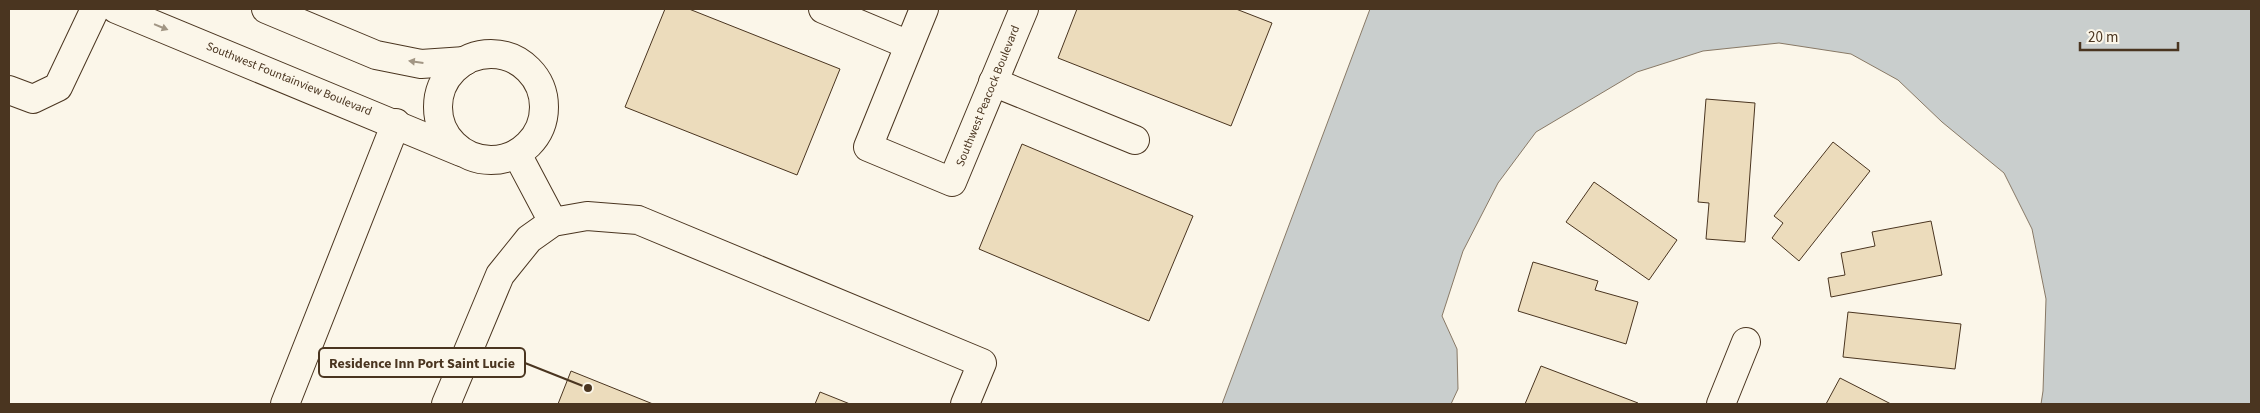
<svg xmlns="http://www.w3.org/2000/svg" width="2260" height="413" font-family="'Source Sans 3',sans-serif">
	<rect width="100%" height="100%" fill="#fbf6e9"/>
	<path fill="#c9cecd" stroke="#887966" d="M1370 9H2251V404H2041L2043 391 2046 299 2032 229 2004 173 1942 122 1898 80 1851 54 1779 43 1703 51 1637 72 1536 132 1498 183 1463 251 1442 316 1457 349 1458 389 1451 404H1222Z"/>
	<g fill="#ecdcbc" stroke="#4a3520">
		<path d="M665 9H689L840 69 797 175 625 107Z"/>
		<path d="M1077 9H1236L1272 23 1231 126 1058 58Z"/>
		<path d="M1706 99 1755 103 1745 242 1706 239 1709 203 1698 202Z"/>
		<path d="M1833 142 1870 171 1799 261 1772 238 1783 223 1774 216Z"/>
		<path d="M1022 144 1193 216 1149 321 979 249Z"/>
		<path d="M1594 182 1677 240 1649 280 1566 222Z"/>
		<path d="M1931 221 1942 275 1831 297 1828 278 1845 275 1841 253 1875 246 1872 232Z"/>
		<path d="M1533 262 1598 281 1595 290 1638 302 1626 344 1518 311Z"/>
		<path d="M1848 312 1961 324 1955 369 1843 357Z"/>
		<path d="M1541 366 1638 403V404H1525Z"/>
		<path d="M571 371 653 404H558Z"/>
		<path d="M1840 378 1891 404H1826Z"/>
		<path d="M820 392 850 404H815Z"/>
	</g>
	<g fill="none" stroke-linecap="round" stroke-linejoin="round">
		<g stroke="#4a3520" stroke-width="30">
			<g id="minor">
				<path d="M116 9 461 152"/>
				<path d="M266 9 376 55 421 64 465 61"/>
				<path d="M823 9 909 45"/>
				<path d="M924 9 868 147 952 182 1024 9"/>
				<circle cx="491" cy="107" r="53"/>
				<path d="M993 82 1135 140"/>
				<path d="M9 90 33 99 58 87 95 9"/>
				<path d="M517 154 553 222"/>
				<path d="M285 404 396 123"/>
				<path d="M446 404 500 275 529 239 553 222 587 216 638 220 982 363 965 404"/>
				<path d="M1721 404 1746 342"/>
			</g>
		</g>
		<use href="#minor" stroke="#fbf6e9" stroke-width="28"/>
	</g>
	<defs><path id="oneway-solid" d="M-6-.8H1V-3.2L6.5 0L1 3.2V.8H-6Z" transform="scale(1.25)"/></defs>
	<g fill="#a29684">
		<use href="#oneway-solid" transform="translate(161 27) rotate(22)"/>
		<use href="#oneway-solid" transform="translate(416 62) rotate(-172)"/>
	</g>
	<g text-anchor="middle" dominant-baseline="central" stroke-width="4" stroke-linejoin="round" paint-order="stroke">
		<g font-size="12" fill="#4a3520" stroke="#fbf6e9">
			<text transform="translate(289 79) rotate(22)">Southwest Fountainview Boulevard</text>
			<text transform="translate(988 96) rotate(-68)">Southwest Peacock Boulevard</text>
		</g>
	</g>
	<path fill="none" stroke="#4a3520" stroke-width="2" d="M588 388L525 363"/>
	<circle fill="#4a3520" stroke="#fbf6e9" stroke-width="2" cx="588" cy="388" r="5"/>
	<rect fill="#fbf6e9" stroke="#4a3520" stroke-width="2" x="319" y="348" width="206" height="29" rx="5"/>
	<g font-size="14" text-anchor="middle" font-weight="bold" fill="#4a3520">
		<text x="422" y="368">Residence Inn Port Saint Lucie</text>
	</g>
	<rect width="2260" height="413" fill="none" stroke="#4a3520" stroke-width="20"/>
	<path d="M2080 42v8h98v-8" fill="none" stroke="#4a3520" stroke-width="2.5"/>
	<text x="2088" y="42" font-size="15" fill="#4a3520" stroke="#fbf6e9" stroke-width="4" paint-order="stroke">20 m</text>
</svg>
